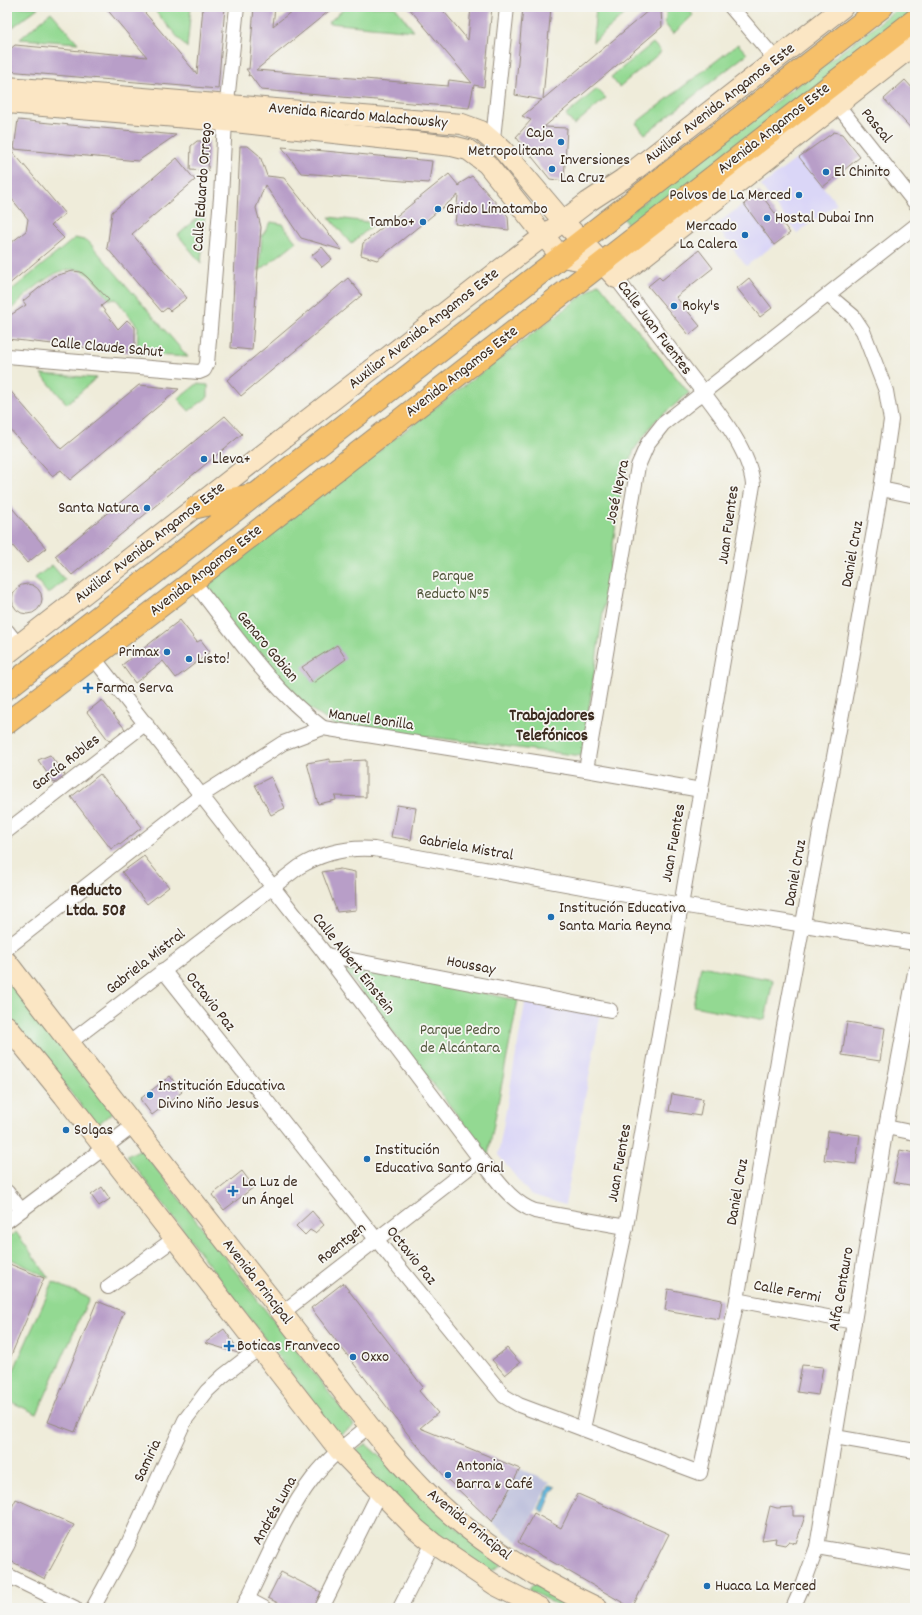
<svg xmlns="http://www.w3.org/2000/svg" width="922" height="1615" font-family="Dekko,sans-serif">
	<rect width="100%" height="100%" fill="#f6f6f2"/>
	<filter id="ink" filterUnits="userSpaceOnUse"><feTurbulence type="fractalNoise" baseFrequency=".025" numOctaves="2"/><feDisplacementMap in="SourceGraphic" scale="8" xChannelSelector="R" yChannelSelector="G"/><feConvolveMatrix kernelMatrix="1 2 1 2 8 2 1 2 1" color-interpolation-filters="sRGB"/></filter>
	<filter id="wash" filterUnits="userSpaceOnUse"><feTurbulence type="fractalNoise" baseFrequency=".012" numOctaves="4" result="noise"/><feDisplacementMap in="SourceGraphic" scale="16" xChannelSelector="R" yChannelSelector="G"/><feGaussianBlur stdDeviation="0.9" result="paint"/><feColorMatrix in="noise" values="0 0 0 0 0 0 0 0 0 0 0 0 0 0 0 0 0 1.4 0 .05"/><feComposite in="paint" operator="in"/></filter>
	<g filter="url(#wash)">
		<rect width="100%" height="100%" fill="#efecda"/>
		<g fill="#dad6f7">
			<path d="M799 157 837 204 797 233 761 186Z"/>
			<path d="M744 204 774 245 746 266 715 225Z"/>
			<path d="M526 998 601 1012 565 1205 530 1194 498 1155Z"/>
		</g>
		<path fill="#c0c2dd" d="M520 1469 550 1482 518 1542 492 1522Z"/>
		<g fill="#93d992" stroke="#678258">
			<path d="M10 7H39L9 30Z"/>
			<path d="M162 7H191L187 48 156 12Z"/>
			<path d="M346 7H395L414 31 328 23Z"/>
			<path d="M596 7H633L593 42Z"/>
			<path d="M667 7H687L693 15 673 34 665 24Z"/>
			<path d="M900 7H915V11L632 230 623 218Z"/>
			<path d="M51 12 78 43 20 39Z"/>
			<path d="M653 43 661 52 619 87 611 77Z"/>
			<path d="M738 44 747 54 645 134 636 123Z"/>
			<path d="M597 89 606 98 574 125 566 115Z"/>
			<path d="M205 211 201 263 178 235Z"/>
			<path d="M329 217 375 223 351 244Z"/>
			<path d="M271 222 282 224 296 242 259 271 262 236Z"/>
			<path d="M75 238 88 241 188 357 137 354 138 327 116 299 110 300C103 292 89 272 80 270 72 268 59 271 53 275 42 281 12 305 7 316V294Z"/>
			<path d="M599 283 689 393 654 422 634 450 621 490 582 756 334 725 306 706 273 677 201 586Z"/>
			<path d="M41 374 96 378 67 404Z"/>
			<path d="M197 384 208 385V397L189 411 178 399Z"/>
			<path d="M52 565 65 580 48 594 35 578Z"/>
			<path d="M341 965 518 1000 488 1155Z"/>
			<path d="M701 966 773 980 765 1020 693 1006Z"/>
			<path d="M7 976 113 1112 97 1125 7 1014Z"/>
			<path d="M141 1149 354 1425 338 1436 127 1156Z"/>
			<path d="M16 1232 49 1278 7 1257V1239Z"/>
			<path d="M53 1282 89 1298 37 1414 7 1400V1385Z"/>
			<path d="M366 1444 453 1525 501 1565 488 1573 417 1521 353 1453Z"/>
			<path d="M534 1583 583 1608H563L529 1590Z"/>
		</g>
		<path fill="#61b8de" stroke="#4e717e" d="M550 1485 556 1487 552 1492 544 1512 539 1509Z"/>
		<g id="blocks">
			<g fill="#b89ec8">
				<path d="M105 7H140L197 74 203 7H225L218 89 7 71V52L15 45 147 57Z"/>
				<path d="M254 7H275L273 26 297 7H334L256 70 448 86 449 80 472 83 408 7H440L468 40 471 7H492L484 87 474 85 469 108 261 90 250 75 248 76 249 73 246 69H249Z"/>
				<path d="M523 7H551L543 99 649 10H661L662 27 544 127 567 128 564 181 550 179 516 137 531 120 522 116 542 100 515 95Z"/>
				<path d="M905 80 915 91V133L884 99Z"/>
				<path d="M18 120 176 135 138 161 14 149Z"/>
				<path d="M834 132 842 134 860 157 823 187 799 157Z"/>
				<path d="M197 141H209L208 171 190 170 191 146Z"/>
				<path d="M7 145 65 214 51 225 64 238 7 286V246L26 231 28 219 7 193Z"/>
				<path d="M240 146H248L260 156 267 176 284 178 342 250 301 238 265 185 256 208 261 227 252 350 231 348Z"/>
				<path d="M282 147 432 161 429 183 301 173Z"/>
				<path d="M177 158 195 180 132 234 187 298 170 311 167 308 162 312 107 248 112 212Z"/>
				<path d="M449 174 459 186V184L472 176 508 216 509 230 455 224 458 195 377 260 361 255 363 243Z"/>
				<path d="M759 192 790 233 774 245 744 204Z"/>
				<path d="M322 247 332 259 322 267 312 255Z"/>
				<path d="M699 250 713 268 676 297 700 326 689 335 648 286 659 277 662 280Z"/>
				<path d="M73 271 81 272 87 277 109 300 101 306 118 329 127 320 135 327V353L7 339 9 316 26 305 23 301 54 276Z"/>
				<path d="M348 278 362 295 241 396 227 380Z"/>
				<path d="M749 278 772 308 760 317 737 288Z"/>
				<path d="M139 385 179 389 70 480 61 470 52 476 7 426V387L61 449Z"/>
				<path d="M225 416 242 434 72 575 55 556Z"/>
				<path d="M7 502 46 548 27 563 7 539Z"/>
				<circle cx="27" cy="599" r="15"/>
				<path d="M180 620 197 642 201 640 210 652 176 678 163 661 135 683 122 665Z"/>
				<path d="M337 645 346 659 313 683 302 667Z"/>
				<path d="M102 700 125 729 109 741 87 712Z"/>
				<path d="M50 755 65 775 54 783 38 760Z"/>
				<path d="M330 759V762L366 760V797L335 796 336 800 318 804 307 763Z"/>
				<path d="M100 774 142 827 120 845 119 843 111 849 71 797Z"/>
				<path d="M271 777 285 808 271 815 255 785Z"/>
				<path d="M397 805 416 808 411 840 391 837Z"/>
				<path d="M144 856 169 887 147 904 122 872Z"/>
				<path d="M340 869 355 872 356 910 337 912 322 872Z"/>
				<path d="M847 1022 885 1028 880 1061 842 1055Z"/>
				<path d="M170 1076 182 1092 152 1115 140 1099Z"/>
				<path d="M672 1094 703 1099 700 1116 669 1111Z"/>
				<path d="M828 1131 860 1135 856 1164 824 1160Z"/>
				<path d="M900 1150 915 1153V1186L893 1182Z"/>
				<path d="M242 1171 254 1187 224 1210 212 1195Z"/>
				<path d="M102 1187 110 1199 99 1206 91 1195Z"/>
				<path d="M312 1211 324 1225 315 1233 310 1230 305 1235 296 1226Z"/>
				<path d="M7 1263 44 1278 7 1365Z"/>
				<path d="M343 1283 423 1387 419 1391 438 1413 420 1428 520 1469 492 1522 446 1478 410 1437 311 1308Z"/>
				<path d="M668 1289 722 1300 719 1319 665 1310Z"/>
				<path d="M97 1301 124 1312 75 1432 48 1422Z"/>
				<path d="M224 1329 240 1352 238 1353 205 1343Z"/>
				<path d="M507 1348 520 1363 505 1375 492 1360Z"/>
				<path d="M802 1365 823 1367 818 1395 797 1392Z"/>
				<path d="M578 1494 669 1534 632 1608 518 1542 534 1513 561 1528Z"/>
				<path d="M16 1499 74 1525 45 1579 7 1559V1517Z"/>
				<path d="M770 1506 777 1508 793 1507V1516H805L796 1543 789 1541 785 1545 775 1543 776 1538 762 1540Z"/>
				<path d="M281 1572 321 1592 314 1608H288L268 1598Z"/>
			</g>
		</g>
	</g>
	<g filter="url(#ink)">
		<use href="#blocks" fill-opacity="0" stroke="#958b7c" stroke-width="1"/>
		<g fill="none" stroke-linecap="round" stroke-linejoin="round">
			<g stroke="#958b7c" stroke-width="16">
				<g id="street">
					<path d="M731 7 776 60"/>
					<path d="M832 98 915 203"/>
					<path d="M492 148 507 7"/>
					<path d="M7 356 199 372 204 370 207 364 221 197 225 121 237 7"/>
					<path d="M881 489 915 496"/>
					<path d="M193 581C234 633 270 688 323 728"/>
					<path d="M7 631 18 645"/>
					<path d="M93 657 326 955 480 1159C496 1178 510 1202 535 1211L626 1227"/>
					<path d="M586 770 638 466 648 443 663 424 915 226"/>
					<path d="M7 831 146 723"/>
					<path d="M7 948 202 795 283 743 323 728 586 770 701 790"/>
					<path d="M326 955 610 1010"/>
					<path d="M163 970 376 1239 504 1396 519 1405 700 1473 737 1300 783 1031 849 676 881 489 891 420 886 391 863 331 853 316 828 295"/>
					<path d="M69 1043 299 867C322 853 347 847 374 849L681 905 915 943"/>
					<path d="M886 1127 915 1133"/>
					<path d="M7 1192 21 1210"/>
					<path d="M7 1221 133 1126"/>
					<path d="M108 1287 174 1239"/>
					<path d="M737 1300 854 1322"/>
					<path d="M282 1313 480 1159"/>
					<path d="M583 1429 626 1227 753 485C750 446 706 397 683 366 660 336 638 307 616 278"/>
					<path d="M835 1437 915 1451"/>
					<path d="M817 1547 915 1564"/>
					<path d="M7 1575 75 1608"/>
					<path d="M247 1599 264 1608"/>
					<path d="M93 1608 127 1546 185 1420 207 1391 223 1376 259 1348"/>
					<path d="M243 1608C265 1565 283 1517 313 1478 328 1458 349 1442 369 1426"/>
					<path d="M322 1608 380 1491"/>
					<path d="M400 1608 433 1543"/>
					<path d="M793 1608 804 1583 817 1547 886 1127 915 972"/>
				</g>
			</g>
			<g stroke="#958b7c" stroke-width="22">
				<g id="secondary">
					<path d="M7 87 462 124 481 131 503 150 563 221 616 278 915 44"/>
					<path d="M7 103 225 121 452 146 468 150 487 164 561 257 602 264"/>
					<path d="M7 654 502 268 588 202 623 179 843 7"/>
					<path d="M7 962C89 1069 173 1175 256 1280 285 1316 313 1353 341 1389 371 1429 402 1469 439 1504 485 1547 541 1581 598 1608"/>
					<path d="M7 1026 64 1096 339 1450 416 1529 433 1543 495 1585 540 1608"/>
				</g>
			</g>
			<g stroke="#958b7c" stroke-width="24">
				<g id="primary">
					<path d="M197 507 251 495"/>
					<path d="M7 688 882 7"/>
					<path d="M7 723 193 581 915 20"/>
				</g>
			</g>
			<use href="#street" stroke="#fff" stroke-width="14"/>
			<use href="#secondary" stroke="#fbe6c4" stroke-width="20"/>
			<use href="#primary" stroke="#f6c06b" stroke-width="22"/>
		</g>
	</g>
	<g fill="#1f6fb2" stroke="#f6f6f2" stroke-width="1.5">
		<circle cx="561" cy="142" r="4"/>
		<circle cx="552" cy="169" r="4"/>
		<circle cx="826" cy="172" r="4"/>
		<circle cx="799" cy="195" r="4"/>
		<circle cx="438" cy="209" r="4"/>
		<circle cx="767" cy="218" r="4"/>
		<circle cx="423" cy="222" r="4"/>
		<circle cx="745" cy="235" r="4"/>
		<circle cx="674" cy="306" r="4"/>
		<circle cx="204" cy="459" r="4"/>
		<circle cx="147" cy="508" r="4"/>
		<circle cx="167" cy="652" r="4"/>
		<circle cx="189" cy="659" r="4"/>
		<path d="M86 682h4v4h4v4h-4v4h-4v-4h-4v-4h4z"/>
		<circle cx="551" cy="917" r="4"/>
		<circle cx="150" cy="1095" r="4"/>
		<circle cx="66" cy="1130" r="4"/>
		<circle cx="367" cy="1159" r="4"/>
		<path d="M231 1185h4v4h4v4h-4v4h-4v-4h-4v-4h4z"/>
		<path d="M227 1340h4v4h4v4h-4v4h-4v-4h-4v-4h4z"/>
		<circle cx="353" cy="1357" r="4"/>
		<circle cx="448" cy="1475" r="4"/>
		<circle cx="707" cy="1586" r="4"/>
	</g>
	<g text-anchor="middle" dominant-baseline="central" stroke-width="3.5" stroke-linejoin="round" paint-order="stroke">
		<g font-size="16" fill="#3b2a1e" stroke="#f6f6f2">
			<text transform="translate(720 104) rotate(-38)">Auxiliar Avenida Angamos Este</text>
			<text transform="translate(358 116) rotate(5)">Avenida Ricardo Malachowsky</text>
			<text transform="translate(876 126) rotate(51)">Pascal</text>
			<text transform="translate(774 129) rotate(-38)">Avenida Angamos Este</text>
			<text transform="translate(203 187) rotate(-86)">Calle Eduardo Orrego</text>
			<text transform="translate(654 328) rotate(53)">Calle Juan Fuentes</text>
			<text transform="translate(424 329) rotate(-38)">Auxiliar Avenida Angamos Este</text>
			<text transform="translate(107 348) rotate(5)">Calle Claude Sahut</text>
			<text transform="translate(462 372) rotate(-38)">Avenida Angamos Este</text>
			<text transform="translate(618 492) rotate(-78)">José Neyra</text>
			<text transform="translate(729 525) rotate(-82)">Juan Fuentes</text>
			<text transform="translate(150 543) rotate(-38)">Auxiliar Avenida Angamos Este</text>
			<text transform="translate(853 554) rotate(-80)">Daniel Cruz</text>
			<text transform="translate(206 571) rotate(-38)">Avenida Angamos Este</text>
			<text transform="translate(267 647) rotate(50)">Genaro Gobian</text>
			<text transform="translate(371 720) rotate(8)">Manuel Bonilla</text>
			<text transform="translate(66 763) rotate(-38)">García Robles</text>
			<text transform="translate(674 843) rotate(-80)">Juan Fuentes</text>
			<text transform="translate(466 848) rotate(10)">Gabriela Mistral</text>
			<text transform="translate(796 873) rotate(-80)">Daniel Cruz</text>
			<text transform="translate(146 962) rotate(-38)">Gabriela Mistral</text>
			<text transform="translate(353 964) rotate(52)">Calle Albert Einstein</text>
			<text transform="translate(471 966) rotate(11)">Houssay</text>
			<text transform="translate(210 1002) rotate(52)">Octavio Paz</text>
			<text transform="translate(620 1163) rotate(-80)">Juan Fuentes</text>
			<text transform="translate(738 1192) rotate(-80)">Daniel Cruz</text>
			<text transform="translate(342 1244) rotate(-38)">Roentgen</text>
			<text transform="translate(411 1256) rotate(51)">Octavio Paz</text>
			<text transform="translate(257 1282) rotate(52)">Avenida Principal</text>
			<text transform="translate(842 1289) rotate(-80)">Alfa Centauro</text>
			<text transform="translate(787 1292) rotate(11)">Calle Fermi</text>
			<text transform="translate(148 1461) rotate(-65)">Samiria</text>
			<text transform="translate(275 1511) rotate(-61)">Andrés Luna</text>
			<text transform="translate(469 1525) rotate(39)">Avenida Principal</text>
		</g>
		<g font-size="16" fill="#3b2a1e" stroke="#f6f6f2" text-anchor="start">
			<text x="553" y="133" text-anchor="end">Caja<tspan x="553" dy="18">Metropolitana</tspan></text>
			<text x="560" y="160">Inversiones<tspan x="560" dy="18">La Cruz</tspan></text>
			<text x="834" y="172">El Chinito</text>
			<text x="791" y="195" text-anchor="end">Polvos de La Merced</text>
			<text x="446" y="209">Grido Limatambo</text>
			<text x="775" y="218">Hostal Dubai Inn</text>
			<text x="415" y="222" text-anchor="end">Tambo+</text>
			<text x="737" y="226" text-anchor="end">Mercado<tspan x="737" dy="18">La Calera</tspan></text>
			<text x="682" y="306">Roky's</text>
			<text x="212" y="459">Lleva+</text>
			<text x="139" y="508" text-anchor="end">Santa Natura</text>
			<text x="159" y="652" text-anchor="end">Primax</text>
			<text x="197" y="659">Listo!</text>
			<text x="96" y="688">Farma Serva</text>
			<text x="559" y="908">Institución Educativa<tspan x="559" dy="18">Santa Maria Reyna</tspan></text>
			<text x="158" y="1086">Institución Educativa<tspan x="158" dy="18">Divino Niño Jesus</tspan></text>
			<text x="74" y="1130">Solgas</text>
			<text x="375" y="1150">Institución<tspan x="375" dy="18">Educativa Santo Grial</tspan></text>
			<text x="242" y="1182">La Luz de<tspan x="242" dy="18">un Ángel</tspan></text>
			<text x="237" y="1346">Boticas Franveco</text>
			<text x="361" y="1357">Oxxo</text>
			<text x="456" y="1466">Antonia<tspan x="456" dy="18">Barra &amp; Café</tspan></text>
			<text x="715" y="1586">Huaca La Merced</text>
		</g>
		<g font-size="16" fill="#51563b" stroke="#f6f6f2">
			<text x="453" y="576">Parque<tspan x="453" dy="18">Reducto N°5</tspan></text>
			<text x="460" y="1030">Parque Pedro<tspan x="460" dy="18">de Alcántara</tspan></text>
		</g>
		<g font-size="17" font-weight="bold" fill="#3b2a1e" stroke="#f6f6f2">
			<text x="552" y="717">Trabajadores<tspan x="552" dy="20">Telefónicos</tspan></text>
			<text x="96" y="892">Reducto<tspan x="96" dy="20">Ltda. 508</tspan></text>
		</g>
	</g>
	<rect width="922" height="1615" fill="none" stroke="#f6f6f2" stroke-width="24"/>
</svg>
